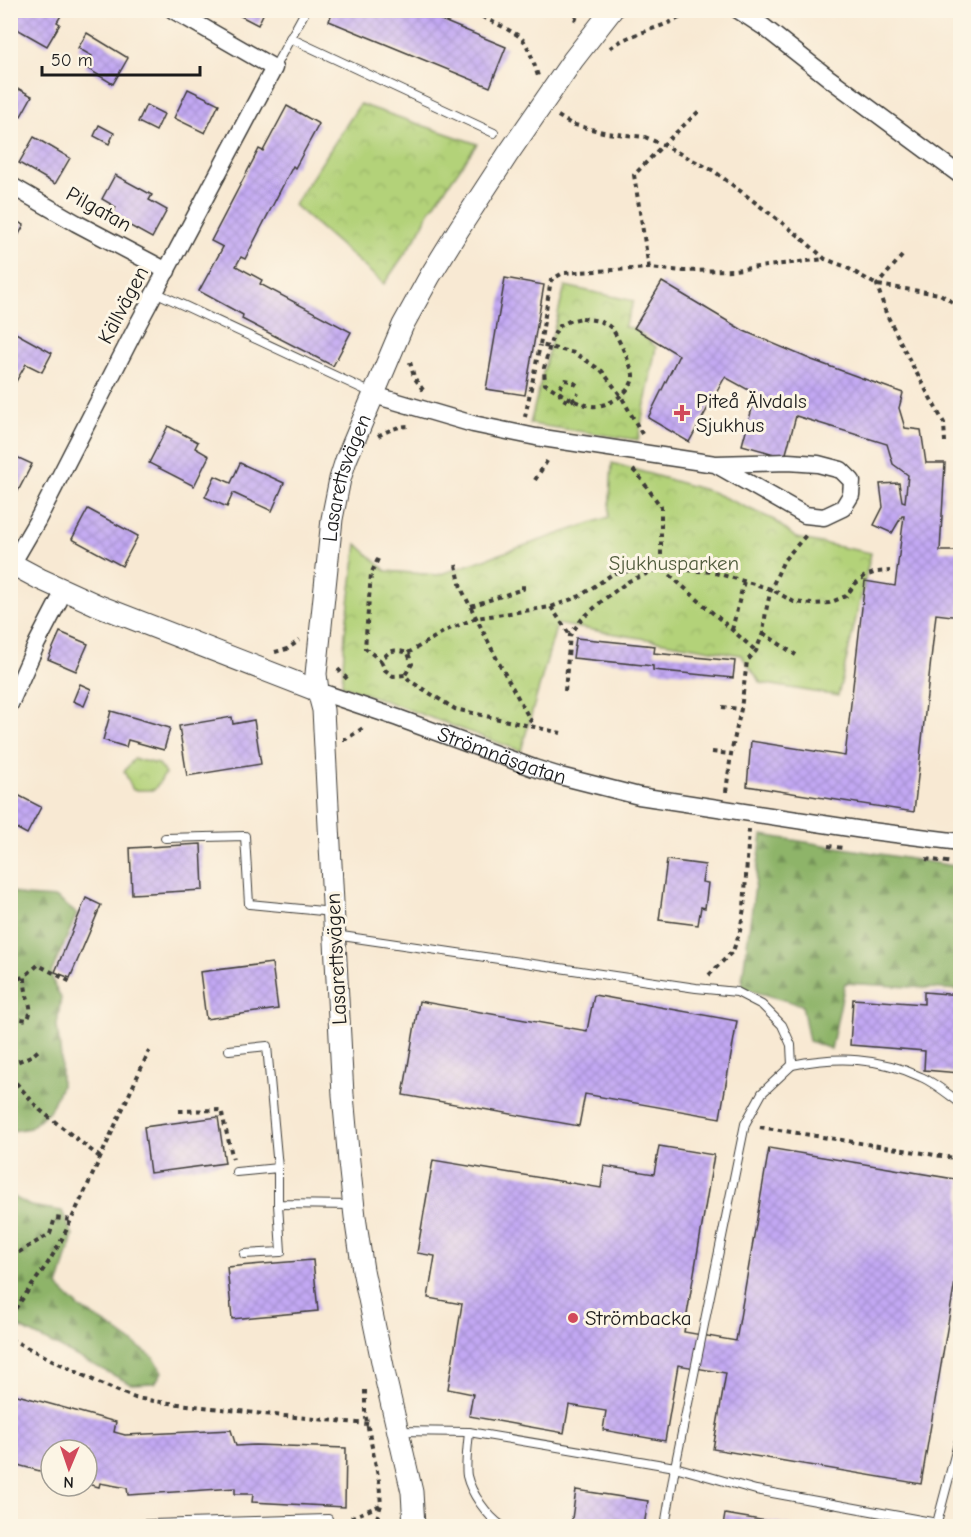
<svg xmlns="http://www.w3.org/2000/svg" width="971" height="1537" font-family="'Comic Neue',sans-serif">
	<defs>
		<pattern id="forest-firs" width="22" height="20" patternUnits="userSpaceOnUse" patternTransform="scale(1.5)"><rect width="22" height="20" fill="#8eb469"/><path d="M5 1l3.5 6h-7zM16 11l3.5 6h-7z" fill="#739256"/></pattern>
		<pattern id="park-crowns" width="20" height="18" patternUnits="userSpaceOnUse" patternTransform="scale(1.5)"><rect width="20" height="18" fill="#b3d279"/><path d="M2 6a3 3 0 1 1 6 0M12 15a3 3 0 1 1 6 0" fill="none" stroke="#99b468"/></pattern>
		<pattern id="building-cross-hatch" width="8" height="8" patternUnits="userSpaceOnUse" patternTransform="scale(1.5)"><rect width="8" height="8" fill="#c2a8f3"/><path d="M0 0l8 8M0 8l8-8" fill="none" stroke="#a690d0"/></pattern>
	</defs>
	<rect width="100%" height="100%" fill="#fcf5e5"/>
	<filter id="ink" filterUnits="userSpaceOnUse"><feTurbulence type="fractalNoise" baseFrequency=".0167" numOctaves="2"/><feDisplacementMap in="SourceGraphic" scale="12" xChannelSelector="R" yChannelSelector="G"/><feConvolveMatrix kernelMatrix="1 2 1 2 8 2 1 2 1" color-interpolation-filters="sRGB"/></filter>
	<filter id="wash" filterUnits="userSpaceOnUse"><feTurbulence type="fractalNoise" baseFrequency=".008" numOctaves="4" result="noise"/><feDisplacementMap in="SourceGraphic" scale="24" xChannelSelector="R" yChannelSelector="G"/><feGaussianBlur stdDeviation="1.35" result="paint"/><feColorMatrix in="noise" values="0 0 0 0 0 0 0 0 0 0 0 0 0 0 0 0 0 1.4 0 .05"/><feComposite in="paint" operator="in"/></filter>
	<g filter="url(#wash)">
		<rect width="100%" height="100%" fill="#f8e9d3"/>
		<g fill="url(#forest-firs)" stroke="#556842" stroke-width="1.5">
			<path d="M762 835 960 867V990L845 983 831 1049 809 1041 802 1005 741 988Z"/>
			<path d="M11 891 24 896 57 898 77 914 51 973 55 987 61 998 57 1026 61 1057V1086L50 1110 30 1128 11 1131Z"/>
			<path d="M10 1195 30 1206 62 1211 73 1236 58 1287 80 1308 114 1329 154 1358 162 1372 155 1383 131 1384 11 1323Z"/>
		</g>
		<g fill="url(#park-crowns)" stroke="#68774a" stroke-width="1.5">
			<path d="M360 104 477 144 429 212 419 233 384 284 294 205Z"/>
			<path d="M565 286 634 301 624 327 634 328 656 347 638 440 530 424Z"/>
			<path d="M612 463 712 492 774 520 796 538 871 553 838 696 761 683 741 655 557 624 521 751 342 685 345 633 357 544 386 571 438 575 609 517Z"/>
			<path d="M134 759 159 764 165 774 154 790H133L124 771Z"/>
		</g>
		<g id="blocks">
			<g fill="url(#building-cross-hatch)">
				<path d="M10 10H57L62 14 57 22 60 24 47 46 10 25Z"/>
				<path d="M229 10H265L258 25Z"/>
				<path d="M333 10H417L506 47 490 87 329 21Z"/>
				<path d="M87 33 128 58 113 84 85 67 92 56 78 48Z"/>
				<path d="M19 89 32 96 21 116 10 110V106Z"/>
				<path d="M188 89 219 104 205 133 174 118Z"/>
				<path d="M146 105 164 114 156 131 138 122Z"/>
				<path d="M287 106 319 124 295 168 293 166 245 259 241 257 236 266 262 280 260 284 351 332 333 366 242 319 243 315 199 291 223 247 211 241 259 149 263 151Z"/>
				<path d="M99 125 114 133 109 144 94 136Z"/>
				<path d="M34 137 70 158 55 184 19 163Z"/>
				<path d="M115 175 152 195 149 200 167 210 152 238 112 216 116 207 102 199Z"/>
				<path d="M10 218 24 225 10 251Z"/>
				<path d="M505 278 544 285 525 395 486 389Z"/>
				<path d="M662 282 744 331 812 360 903 393 899 408 905 428 921 430 926 463H945L940 551H960V617L936 614 914 812 747 786 751 741 845 756 865 581 895 586 904 516H902L892 533 874 525 883 507 880 484 899 483 902 501 905 502 908 475 893 464 887 444 796 416 785 457 742 445 756 394 725 377 689 442 648 418 679 355 634 328Z"/>
				<path d="M12 331 52 353 42 372 26 364 10 392Z"/>
				<path d="M168 426 198 442 195 448 209 456 194 486 149 463Z"/>
				<path d="M10 454 32 464 17 493 10 490Z"/>
				<path d="M240 463 284 483 272 511 233 493 227 507 205 497 215 476 231 483Z"/>
				<path d="M88 509 138 536 122 566 72 539Z"/>
				<path d="M60 632 88 644 76 671 48 659Z"/>
				<path d="M576 638 655 646 654 653 735 661 733 678 653 670V666L573 658Z"/>
				<path d="M80 684 91 689 84 706 73 701Z"/>
				<path d="M111 711 170 728 164 750 128 740 126 747 103 740Z"/>
				<path d="M232 717 233 724 254 720 261 764 187 776 179 726Z"/>
				<path d="M10 791 41 807 27 834 10 825Z"/>
				<path d="M201 844 203 890 132 894 130 848Z"/>
				<path d="M667 860 705 865 702 882 708 883 705 908 701 907 698 925 659 920Z"/>
				<path d="M86 898 101 905 70 978 55 972Z"/>
				<path d="M272 963 278 1009 206 1019 200 972Z"/>
				<path d="M924 992 960 995V1073L924 1070 925 1051 850 1045 853 999 924 1004Z"/>
				<path d="M594 995 737 1021 720 1118 585 1094 579 1126 403 1095 419 1001 587 1031Z"/>
				<path d="M218 1117 225 1163 150 1173 144 1127Z"/>
				<path d="M659 1146 714 1155 684 1332 736 1341 769 1148 960 1180V1252L921 1484 713 1449 726 1373 678 1365 665 1441 603 1430 606 1411 569 1405 564 1433 469 1416 473 1394 448 1389 462 1304 428 1298 435 1256 417 1253 433 1160 601 1188 604 1166 654 1174Z"/>
				<path d="M313 1260 318 1311 232 1319 227 1267Z"/>
				<path d="M10 1393 116 1422 114 1432 125 1435 231 1430 236 1446 255 1445 346 1448 345 1507 252 1502 253 1494H235V1488L128 1495 127 1488 100 1483 99 1487 87 1484V1450H51V1474L10 1463Z"/>
				<path d="M576 1490 648 1501 644 1526H571Z"/>
				<path d="M725 1514 791 1525V1526H723Z"/>
			</g>
		</g>
	</g>
	<g filter="url(#ink)">
		<use href="#blocks" fill-opacity="0" stroke="#3d3b37" stroke-width="1.5"/>
		<g fill="none" stroke-linecap="round" stroke-linejoin="round">
			<g stroke="#3d3b37" stroke-width="10">
				<g id="service">
					<path d="M290 38 494 133"/>
					<path d="M274 68 306 10"/>
					<path d="M155 292 374 394"/>
					<path d="M165 838 245 836 249 904 333 912"/>
					<path d="M335 935 696 988 737 992 762 1005 782 1025 791 1045 792 1065C837 1056 879 1057 921 1077 935 1083 948 1094 960 1103"/>
					<path d="M229 1050 267 1046 278 1168"/>
					<path d="M236 1172 278 1168V1204L353 1205"/>
					<path d="M244 1254 281 1252 278 1204"/>
					<path d="M398 1431 469 1432 675 1467 756 1490 937 1523 960 1436"/>
					<path d="M469 1432C468 1444 465 1465 467 1476 471 1493 487 1516 502 1526"/>
					<path d="M83 1526 328 1519"/>
					<path d="M665 1526 675 1467 745 1124 762 1093 792 1065"/>
				</g>
			</g>
			<g stroke="#3d3b37" stroke-width="19">
				<g id="minor">
					<path d="M738 10 764 27 830 79 960 175"/>
					<path d="M10 185 76 223 167 271"/>
					<path d="M374 395 473 424 536 437 715 464 805 515 824 517 843 508 851 495 852 481 841 470 818 464 788 462 715 464"/>
					<path d="M12 564 37 521 138 324 274 68 173 10"/>
					<path id="s1" d="M318 691 398 718 534 768 560 776 639 796 863 830 960 842"/>
					<path d="M10 704 37 643 64 591"/>
				</g>
			</g>
			<g stroke="#3d3b37" stroke-width="23">
				<g id="tertiary">
					<path d="M10 563 40 579 97 605 318 691"/>
					<path id="s2" d="M414 1526 412 1492 385 1376 363 1270 355 1217 349 1162 343 1095 323 710 318 691 316 674 332 519 340 479 346 460 403 325 430 276 459 229 508 154 573 60 612 10"/>
				</g>
			</g>
			<g stroke="#3d3b37" stroke-width="4" stroke-dasharray="4.5 4.5" stroke-linecap="butt">
				<path d="M466 10C478 15 518 32 524 41 531 52 534 64 538 76"/>
				<path d="M575 21 579 10"/>
				<path d="M610 48C634 30 668 29 691 10"/>
				<path d="M558 116 571 124 607 133 645 137 663 145 714 171 798 235 825 259 844 266 877 285 940 294 960 307"/>
				<path d="M902 256 877 285 886 313 910 361 944 423 945 442"/>
				<path d="M649 268 634 175 663 145 699 111"/>
				<path d="M582 318C593 320 604 320 612 329 616 333 633 369 633 375 634 392 606 408 592 406 575 404 559 392 545 384L544 368 551 341 558 327 569 321Z"/>
				<path d="M410 362 414 377 423 390"/>
				<path d="M577 385 571 381 565 380 559 389 561 398 569 402 576 398 578 393"/>
				<path d="M525 417 540 345"/>
				<path d="M642 434 621 396 602 371 575 353 540 345 551 280 563 273 649 268 684 271 734 270 824 259"/>
				<path d="M378 436C389 430 398 426 411 426"/>
				<path d="M633 470 639 476 661 507V568"/>
				<path d="M535 480 549 458"/>
				<path d="M378 559 371 574 365 648 381 661C390 649 394 649 408 653L412 664 405 675 410 681 455 709 561 733"/>
				<path d="M456 565 461 588 499 663 533 725"/>
				<path d="M663 569 756 651"/>
				<path d="M471 606 523 589V583"/>
				<path d="M551 607 570 635"/>
				<path d="M732 630 744 581"/>
				<path d="M763 633 796 655"/>
				<path d="M275 652 287 649 300 640"/>
				<path d="M408 653 445 631 476 618 551 607 580 596 614 573 656 568"/>
				<path d="M381 661 385 670 393 676 405 675"/>
				<path d="M338 669 349 681"/>
				<path d="M565 691 570 635 582 619 603 600 629 581 661 568 712 572 771 589 794 602 812 604 829 603 846 596 855 584 865 576 877 572 890 571"/>
				<path d="M722 707 741 709"/>
				<path d="M343 739H346L363 728H366"/>
				<path d="M712 752 731 754"/>
				<path d="M726 792 731 754 741 709 747 661 756 651 763 633 766 611 771 589 784 560 807 534"/>
				<path d="M828 846 844 848"/>
				<path d="M926 859 960 864"/>
				<path d="M709 975 733 951 740 931 744 908 749 829"/>
				<path d="M10 982 25 976"/>
				<path d="M10 1038 12 1029 15 1018 27 1020C34 1009 28 1003 26 991 25 986 25 981 25 976L38 965 73 983"/>
				<path d="M10 1065 33 1055 40 1049"/>
				<path d="M10 1076 40 1110 101 1158"/>
				<path d="M179 1111 221 1110 233 1159"/>
				<path d="M760 1127 960 1159"/>
				<path d="M10 1254 19 1252 50 1234 55 1218 71 1220"/>
				<path d="M10 1316 48 1263 61 1241 86 1189 149 1051"/>
				<path d="M10 1339 99 1383 135 1398 161 1402 264 1414 368 1424"/>
				<path d="M365 1390V1413L379 1481 381 1505 377 1518 372 1526"/>
				<path d="M950 1524 960 1525"/>
				<path d="M350 1526V1518L381 1505"/>
			</g>
			<use href="#service" stroke="#fff" stroke-width="8"/>
			<use href="#minor" stroke="#fff" stroke-width="16"/>
			<use href="#tertiary" stroke="#fff" stroke-width="21"/>
		</g>
	</g>
	<g fill="#d1495b" stroke="#fcf5e5" stroke-width="2">
		<path d="M679 404h6v6h6v6h-6v6h-6v-6h-6v-6h6z"/>
		<circle cx="573" cy="1318" r="6"/>
	</g>
	<g text-anchor="middle" dominant-baseline="central" stroke-width="6" stroke-linejoin="round" paint-order="stroke">
		<g font-size="21" fill="#1c1c1c" stroke="#fcf5e5">
			<text transform="translate(99 209) rotate(29)">Pilgatan</text>
			<text transform="translate(123 305) rotate(-62)">Källvägen</text>
			<text stroke="none"><textPath href="#s2" startOffset="1059">Lasarettsvägen</textPath></text>
			<text stroke="none"><textPath href="#s1" startOffset="195">Strömnäsgatan</textPath></text>
			<text transform="translate(336 959) rotate(-93)">Lasarettsvägen</text>
		</g>
		<g font-size="21" fill="#1c1c1c" stroke="#fcf5e5" text-anchor="start">
			<text x="696" y="401">Piteå Älvdals<tspan x="696" dy="24">Sjukhus</tspan></text>
			<text x="585" y="1318">Strömbacka</text>
		</g>
		<g font-size="21" fill="#515c3d" stroke="#fcf5e5">
			<text x="674" y="563">Sjukhusparken</text>
		</g>
	</g>
	<rect width="971" height="1537" fill="none" stroke="#fcf5e5" stroke-width="36"/>
	<g transform="translate(69 1468) rotate(182)"><circle r="28" fill="#fcf5e5" stroke="#a29e95" stroke-width="1.5"/>
	<path d="M0-4.5L10 22L0 15L-10 22Z" fill="#d1495b"/>
	<text y="-9" font-size="16" font-weight="bold" text-anchor="middle" fill="#1c1c1c">N</text>
	</g>
	<path d="M42 66v9h158v-9" fill="none" stroke="#1c1c1c" stroke-width="3"/>
	<text x="51" y="66" font-size="18" fill="#1c1c1c" stroke="#fcf5e5" stroke-width="4.5" paint-order="stroke">50 m</text>
</svg>
